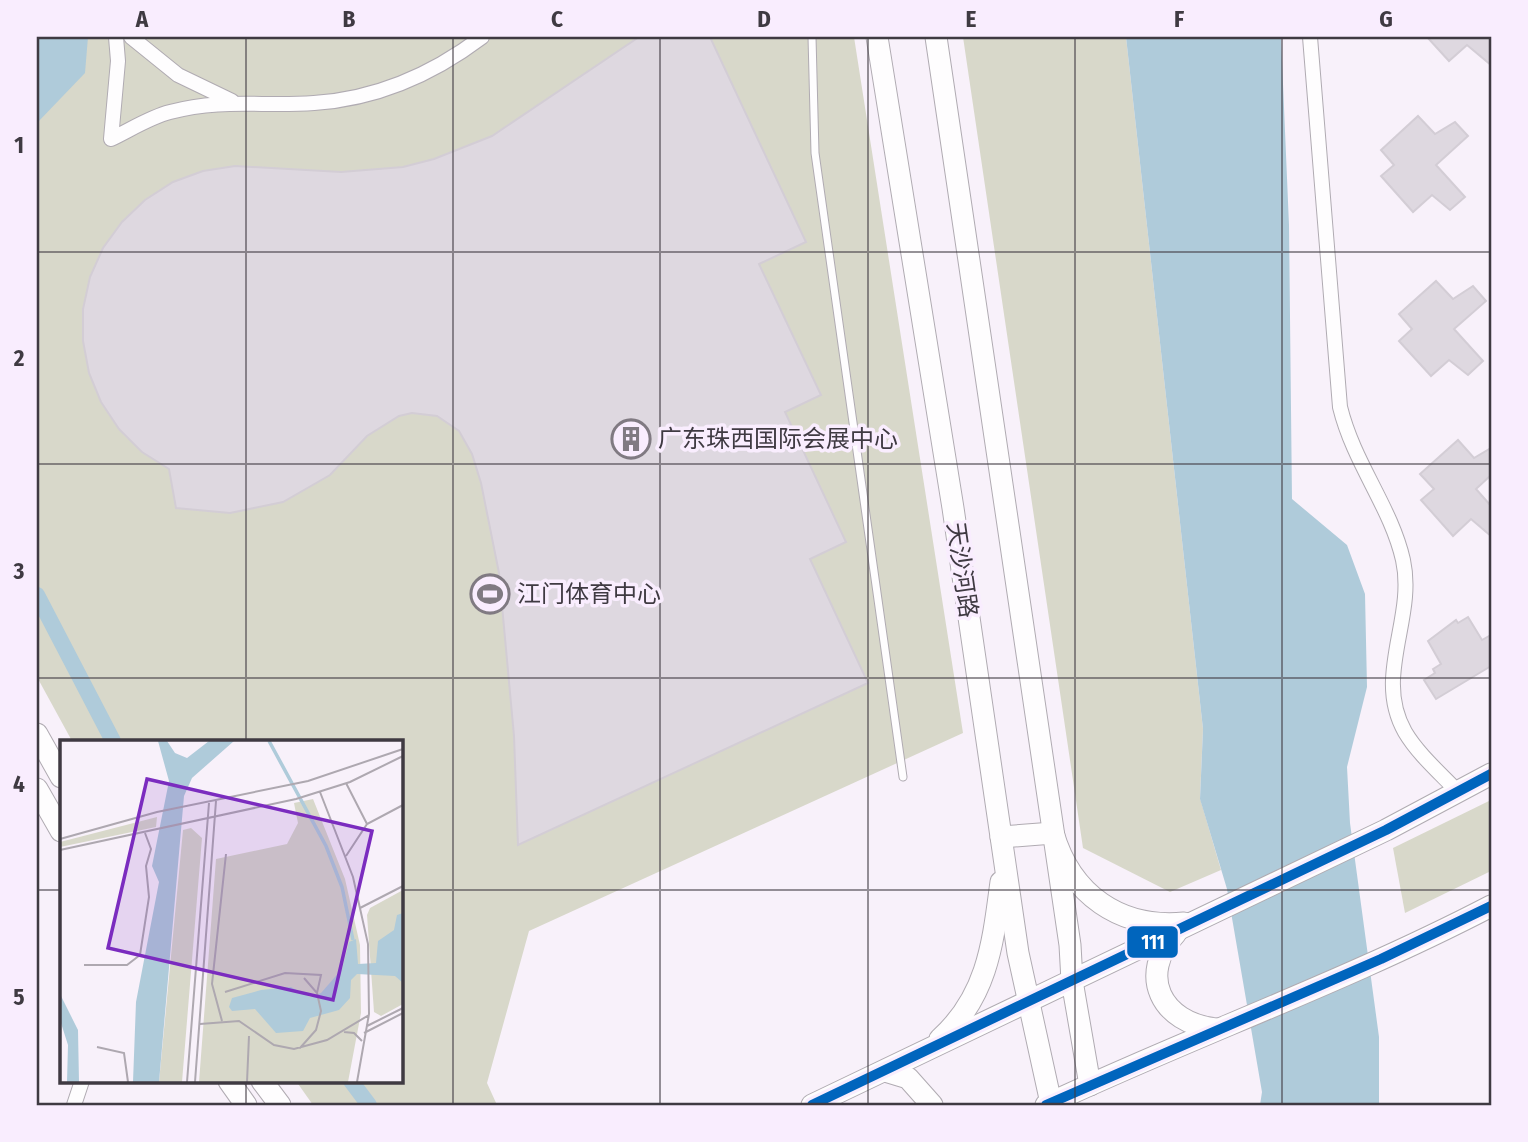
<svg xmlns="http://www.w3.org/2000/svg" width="1528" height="1142" font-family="'Fira Sans Condensed','Noto Sans SC',sans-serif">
	<rect width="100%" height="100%" fill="#f8f1fa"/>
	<g fill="#d8d8ca">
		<path d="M37 37H854L963 733 529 931 487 1083 497 1105H313L296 1081H401V741H72L37 677Z"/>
		<path d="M963 37H1126L1203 729 1200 798 1221 870 1170 892 1083 848Z"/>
		<path d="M1491 800V871L1405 913 1393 848Z"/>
	</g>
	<g fill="#afcbda">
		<path d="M37 37H88L85 73 37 123Z"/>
		<path d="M1126 37H1281L1289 225 1292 499 1347 545 1365 594 1367 687 1347 767 1350 823 1379 1037V1105H1260L1262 1092 1227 889 1200 799 1203 729Z"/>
	</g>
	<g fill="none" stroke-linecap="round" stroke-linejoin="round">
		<g stroke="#afcbda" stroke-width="16">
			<path d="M37 595 113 741"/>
			<path d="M351 1081 369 1105"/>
		</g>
	</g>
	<g fill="#ded8e0" stroke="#d3cdd5" stroke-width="2">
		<path d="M639 37H710L806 242 759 264 821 395 785 412 846 542 810 559 868 683 518 845 514 736 499 573 481 483 472 454 459 431 437 416 412 413 399 416 367 436 330 475 283 502 230 513 176 508 169 469 142 452 119 429 101 402 89 373 83 341V309L90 277 103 248 122 222 145 200 173 182 203 171 235 166 341 172 403 167 434 159 492 136Z"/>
		<path d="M1427 37H1491V65L1467 45 1449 61Z"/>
		<path d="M1418 116 1435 134 1455 122 1468 136 1436 165 1465 197 1450 210 1432 195 1413 212 1381 176 1394 165 1381 150Z"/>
		<path d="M1436 281 1453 299 1473 286 1486 301 1454 329 1483 361 1468 375 1449 360 1431 376 1399 341 1412 329 1399 314Z"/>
		<path d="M1458 440 1474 458 1491 448V475L1476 489 1491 506V536L1471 519 1453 536 1421 500 1434 489 1420 474Z"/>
		<path d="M1468 617 1482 640 1491 635V666L1436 699 1424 680 1435 673 1433 669 1441 664 1428 641 1456 620 1458 623Z"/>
	</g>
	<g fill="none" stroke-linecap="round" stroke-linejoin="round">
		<g stroke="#b0abb2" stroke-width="9">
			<path id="lane" d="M812 37 815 153 903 777"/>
		</g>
		<g stroke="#b0abb2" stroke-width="16">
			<g id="street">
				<path d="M116 37 118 61 111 139C130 130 150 117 170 112 223 98 263 107 314 103 376 99 433 74 482 37"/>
				<path d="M131 37 178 75 232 101"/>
				<path d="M1310 37 1340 407C1354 464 1391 507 1403 560 1416 619 1373 676 1405 732 1418 754 1440 773 1458 792"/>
				<path d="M74 1105 82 1081"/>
			</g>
		</g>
		<g stroke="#b0abb2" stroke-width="23">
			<g id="secondary">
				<path d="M877 37 953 508 1018 953 1051 1103"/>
				<path d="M936 37 1070 945 1072 981 1090 1085"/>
				<path d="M37 734 61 777"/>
				<path d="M37 789 61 831"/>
				<path d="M1001 837 1053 833C1071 895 1120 929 1184 923"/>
				<path d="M1176 933C1137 975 1161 1023 1216 1029"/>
				<path d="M940 1039C988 996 993 942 1001 882"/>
				<path d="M885 1071 908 1078 932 1105"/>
				<path d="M229 1081 246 1105"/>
				<path d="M262 1081 280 1105"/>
				<path d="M812 1105 1386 830 1491 774"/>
				<path d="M1046 1105C1193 1036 1347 981 1491 906"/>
			</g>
		</g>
		<use href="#lane" stroke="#fefdfe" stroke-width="7"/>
		<use href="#street" stroke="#fefdfe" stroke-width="14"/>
		<use href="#secondary" stroke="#fefdfe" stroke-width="21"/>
		<g stroke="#f9edfe" stroke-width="16">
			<g id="bus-1">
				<path d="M812 1105 1386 830 1491 774"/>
				<path d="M1046 1105 1381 959 1491 906"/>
			</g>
		</g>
		<use href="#bus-1" stroke="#0065bd" stroke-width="10"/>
	</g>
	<path fill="none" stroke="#3f3a42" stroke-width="2" stroke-opacity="0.55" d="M246 37V741M453 37V1105M660 37V1105M868 37V1105M1075 37V1105M1282 37V1105M37 252H1491M37 464H1491M37 678H1491M37 890H61M401 890H1491M246 1081V1105"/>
	<defs>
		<g id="building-ring" transform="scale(2.0125)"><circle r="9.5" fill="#f9edfe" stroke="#807a82" stroke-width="1.5"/><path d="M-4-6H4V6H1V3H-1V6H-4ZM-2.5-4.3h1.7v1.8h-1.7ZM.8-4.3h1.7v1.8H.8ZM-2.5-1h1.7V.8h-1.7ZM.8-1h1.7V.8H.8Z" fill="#807a82"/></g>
		<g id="stadium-ring" transform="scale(2.0125)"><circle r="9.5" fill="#f9edfe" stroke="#807a82" stroke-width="1.5"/><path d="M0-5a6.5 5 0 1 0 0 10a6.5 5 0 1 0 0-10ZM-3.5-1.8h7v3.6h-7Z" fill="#807a82"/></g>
	</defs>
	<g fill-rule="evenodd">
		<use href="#building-ring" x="631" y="439"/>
		<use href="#stadium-ring" x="490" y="594"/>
	</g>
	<g text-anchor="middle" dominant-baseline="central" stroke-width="7" stroke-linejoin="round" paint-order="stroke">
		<g font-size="24" fill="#3f3a42" stroke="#f9edfe" text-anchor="start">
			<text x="658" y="439">广东珠西国际会展中心</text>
			<text x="517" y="594">江门体育中心</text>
		</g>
		<g font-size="24" fill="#3f3a42" stroke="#f9edfe">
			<text transform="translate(962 570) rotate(82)">天沙河路</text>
		</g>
	</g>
	<g transform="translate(60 740)">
		<rect width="343" height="343" fill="#f8f1fa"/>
		<path d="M253 59 285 139 300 205 301 273 288 342H139L156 119 227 104 238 83 234 63ZM97 77 96 87 0 107V102ZM131 88 142 98 122 342H99L123 90ZM343 150V264L321 276 314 272 307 175 310 168Z" fill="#d8d8ca"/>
		<path d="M98 1H107L115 13 127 18 149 1H174L132 38 124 56 99 342H73L76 262 99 142 92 126 109 41ZM343 173V243L335 236 297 234 291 240 290 258 279 270 250 278 243 291 216 293 195 269 172 271 169 267 172 258 201 250 231 247 250 257 261 253 282 229 289 202 296 199 298 224 316 223 318 201 334 190 337 175ZM0 254 18 290 19 342H7L8 305 0 280Z" fill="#afcbda"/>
		<path fill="none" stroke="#afcbda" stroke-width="3.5" d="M209 1 266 106 282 147 293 200"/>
		<path fill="none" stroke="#aea8b0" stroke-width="2" d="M286 43 307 84M260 52 293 137 308 204 309 274 297 342M0 99 97 72 248 41 343 9M0 110 236 59 290 42 343 16M286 116 307 84 343 65M300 168 343 146M24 225H67L80 215 89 157 86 126 91 109 85 93M165 252 225 233 261 235 257 253M162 281 152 244 166 114M140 284 179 281 214 305 234 309 267 300 309 275M307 286 343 268M284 292 294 293 302 301M304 293 343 273M37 307 64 313 68 342M240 308 256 290 261 271 257 253 244 238M127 342 149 63M135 342 156 61M187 342 189 296"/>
		<path fill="#7b2cbf" fill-opacity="0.15" stroke="#7b2cbf" stroke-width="3.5" d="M87 39 312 91 273 260 48 208Z"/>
		<rect width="343" height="343" fill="none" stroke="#3f3a42" stroke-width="3.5"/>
	</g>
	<rect stroke="#f9edfe" stroke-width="2.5" x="1126" y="925" width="53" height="34" rx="7" fill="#0065bd"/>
	<g font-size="19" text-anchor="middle" font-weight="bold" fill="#fff">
		<text x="1153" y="949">111</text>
	</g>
	<rect width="1528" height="1142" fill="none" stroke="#f9edfe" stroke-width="77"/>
	<rect x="38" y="38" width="1452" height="1066" fill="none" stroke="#3f3a42" stroke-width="2.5"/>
	<g font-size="23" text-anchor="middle" font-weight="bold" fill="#3f3a42">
		<text x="142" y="27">A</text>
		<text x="349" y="27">B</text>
		<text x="557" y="27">C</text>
		<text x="764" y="27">D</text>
		<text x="971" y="27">E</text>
		<text x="1179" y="27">F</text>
		<text x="1386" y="27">G</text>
		<text x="19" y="153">1</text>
		<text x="19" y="366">2</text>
		<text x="19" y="579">3</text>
		<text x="19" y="792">4</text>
		<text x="19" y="1005">5</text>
	</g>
</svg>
